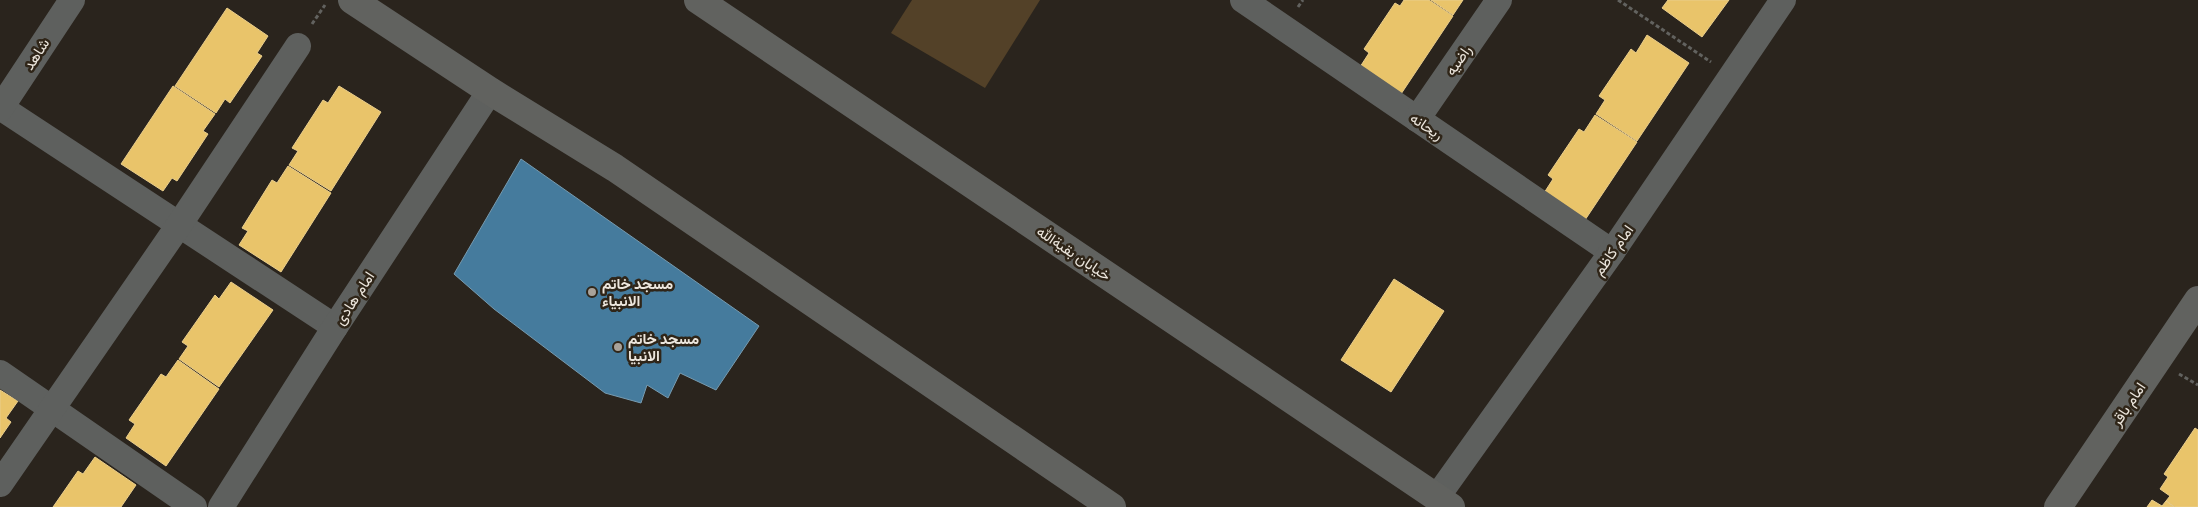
<svg xmlns="http://www.w3.org/2000/svg" width="2198" height="507" font-family="'Source Serif 4',Vazirmatn,serif">
	<rect width="100%" height="100%" fill="#2a241d"/>
	<path fill="#534128" d="M912 0H1040L985 88 891 33Z"/>
	<g fill="#e9c46a" stroke="#eace8c">
		<path d="M1404 0H1429L1453 16 1401 94 1360 67 1369 53 1364 49 1395 3 1400 6Z"/>
		<path d="M1431 0H1463L1453 15Z"/>
		<path d="M1668 0H1729L1702 37 1662 8Z"/>
		<path d="M227 8 268 36 257 53 262 56 230 103 225 99 216 113 175 86Z"/>
		<path d="M1647 35 1689 63 1637 141 1596 114 1605 100 1599 96 1631 49 1636 53Z"/>
		<path d="M173 86 215 114 203 131 208 134 177 181 172 178 163 191 121 164Z"/>
		<path d="M339 86 381 112 331 191 289 165 298 151 292 148 323 100 328 103Z"/>
		<path d="M1595 115 1637 142 1585 220 1544 193 1553 179 1548 175 1579 129 1584 132Z"/>
		<path d="M288 166 331 193 281 272 239 245 248 231 242 228 272 180 277 183Z"/>
		<path d="M1394 279 1444 311 1391 392 1341 360Z"/>
		<path d="M231 282 273 310 219 387 179 359 188 346 182 342 215 295 219 299Z"/>
		<path d="M178 360 219 389 166 466 126 438 135 424 129 420 161 374 166 377Z"/>
		<path d="M0 390 18 401 6 418 11 422 0 438Z"/>
		<path d="M2195 428 2198 430V507H2175L2166 501 2170 496 2160 489 2168 477 2164 474Z"/>
		<path d="M95 457 136 485 121 507H53L78 471 83 474Z"/>
		<path d="M2152 500 2162 506 2166 501 2174 507H2147Z"/>
	</g>
	<path fill="#457b9d" stroke="#779bb0" d="M521 159 759 326 716 390 680 373 668 398 647 385 641 403 605 393 494 309 454 274Z"/>
	<g fill="none" stroke-linecap="round" stroke-linejoin="round">
		<g stroke="#62625f" stroke-width="3" stroke-dasharray="4 2.5" stroke-linecap="butt">
			<path d="M1618 0 1711 62"/>
			<path d="M1298 7 1303 0"/>
			<path d="M312 24 325 5"/>
			<path d="M2179 374 2198 385"/>
		</g>
		<g stroke="#5e605e" stroke-width="26">
			<path d="M1243 0 1612 252"/>
			<path d="M0 107 335 327"/>
			<path d="M0 109 72 0"/>
			<path d="M1417 119 1499 0"/>
			<path d="M0 373 194 507"/>
			<path d="M0 484 179 225 298 46"/>
			<path d="M1437 497 1612 252 1783 0"/>
			<path d="M221 507 335 327 490 91"/>
		</g>
		<g stroke="#61625f" stroke-width="28">
			<path d="M352 0 490 91 615 168 1112 507"/>
			<path d="M698 0 1451 507"/>
			<path d="M2058 507 2198 300"/>
		</g>
	</g>
	<g fill="#a8a29a" stroke="#2f2518" stroke-width="2">
		<circle cx="592" cy="292" r="5"/>
		<circle cx="618" cy="347" r="5"/>
	</g>
	<g text-anchor="middle" dominant-baseline="central" stroke-width="5" stroke-linejoin="round" paint-order="stroke">
		<g font-size="15" fill="#ece6dd" stroke="#2f2518">
			<text transform="translate(36 54) rotate(-57)">شاهد</text>
			<text transform="translate(1458 60) rotate(-55)">راضیه</text>
			<text transform="translate(1427 126) rotate(34)">ریحانه</text>
			<text transform="translate(1613 250) rotate(-55)">امام کاظم</text>
			<text transform="translate(1074 253) rotate(34)">خیابان بقیةالله</text>
			<text transform="translate(354 298) rotate(-57)">امام هادی</text>
			<text transform="translate(2128 404) rotate(-56)">امام باقر</text>
		</g>
		<g font-size="15" font-weight="bold" fill="#ece6dd" stroke="#2f2518" text-anchor="start">
			<text x="602" y="283">مسجد خاتم<tspan x="602" dy="17">الانبیاء</tspan></text>
			<text x="628" y="338">مسجد خاتم<tspan x="628" dy="17">الانبیا</tspan></text>
		</g>
	</g>
</svg>
